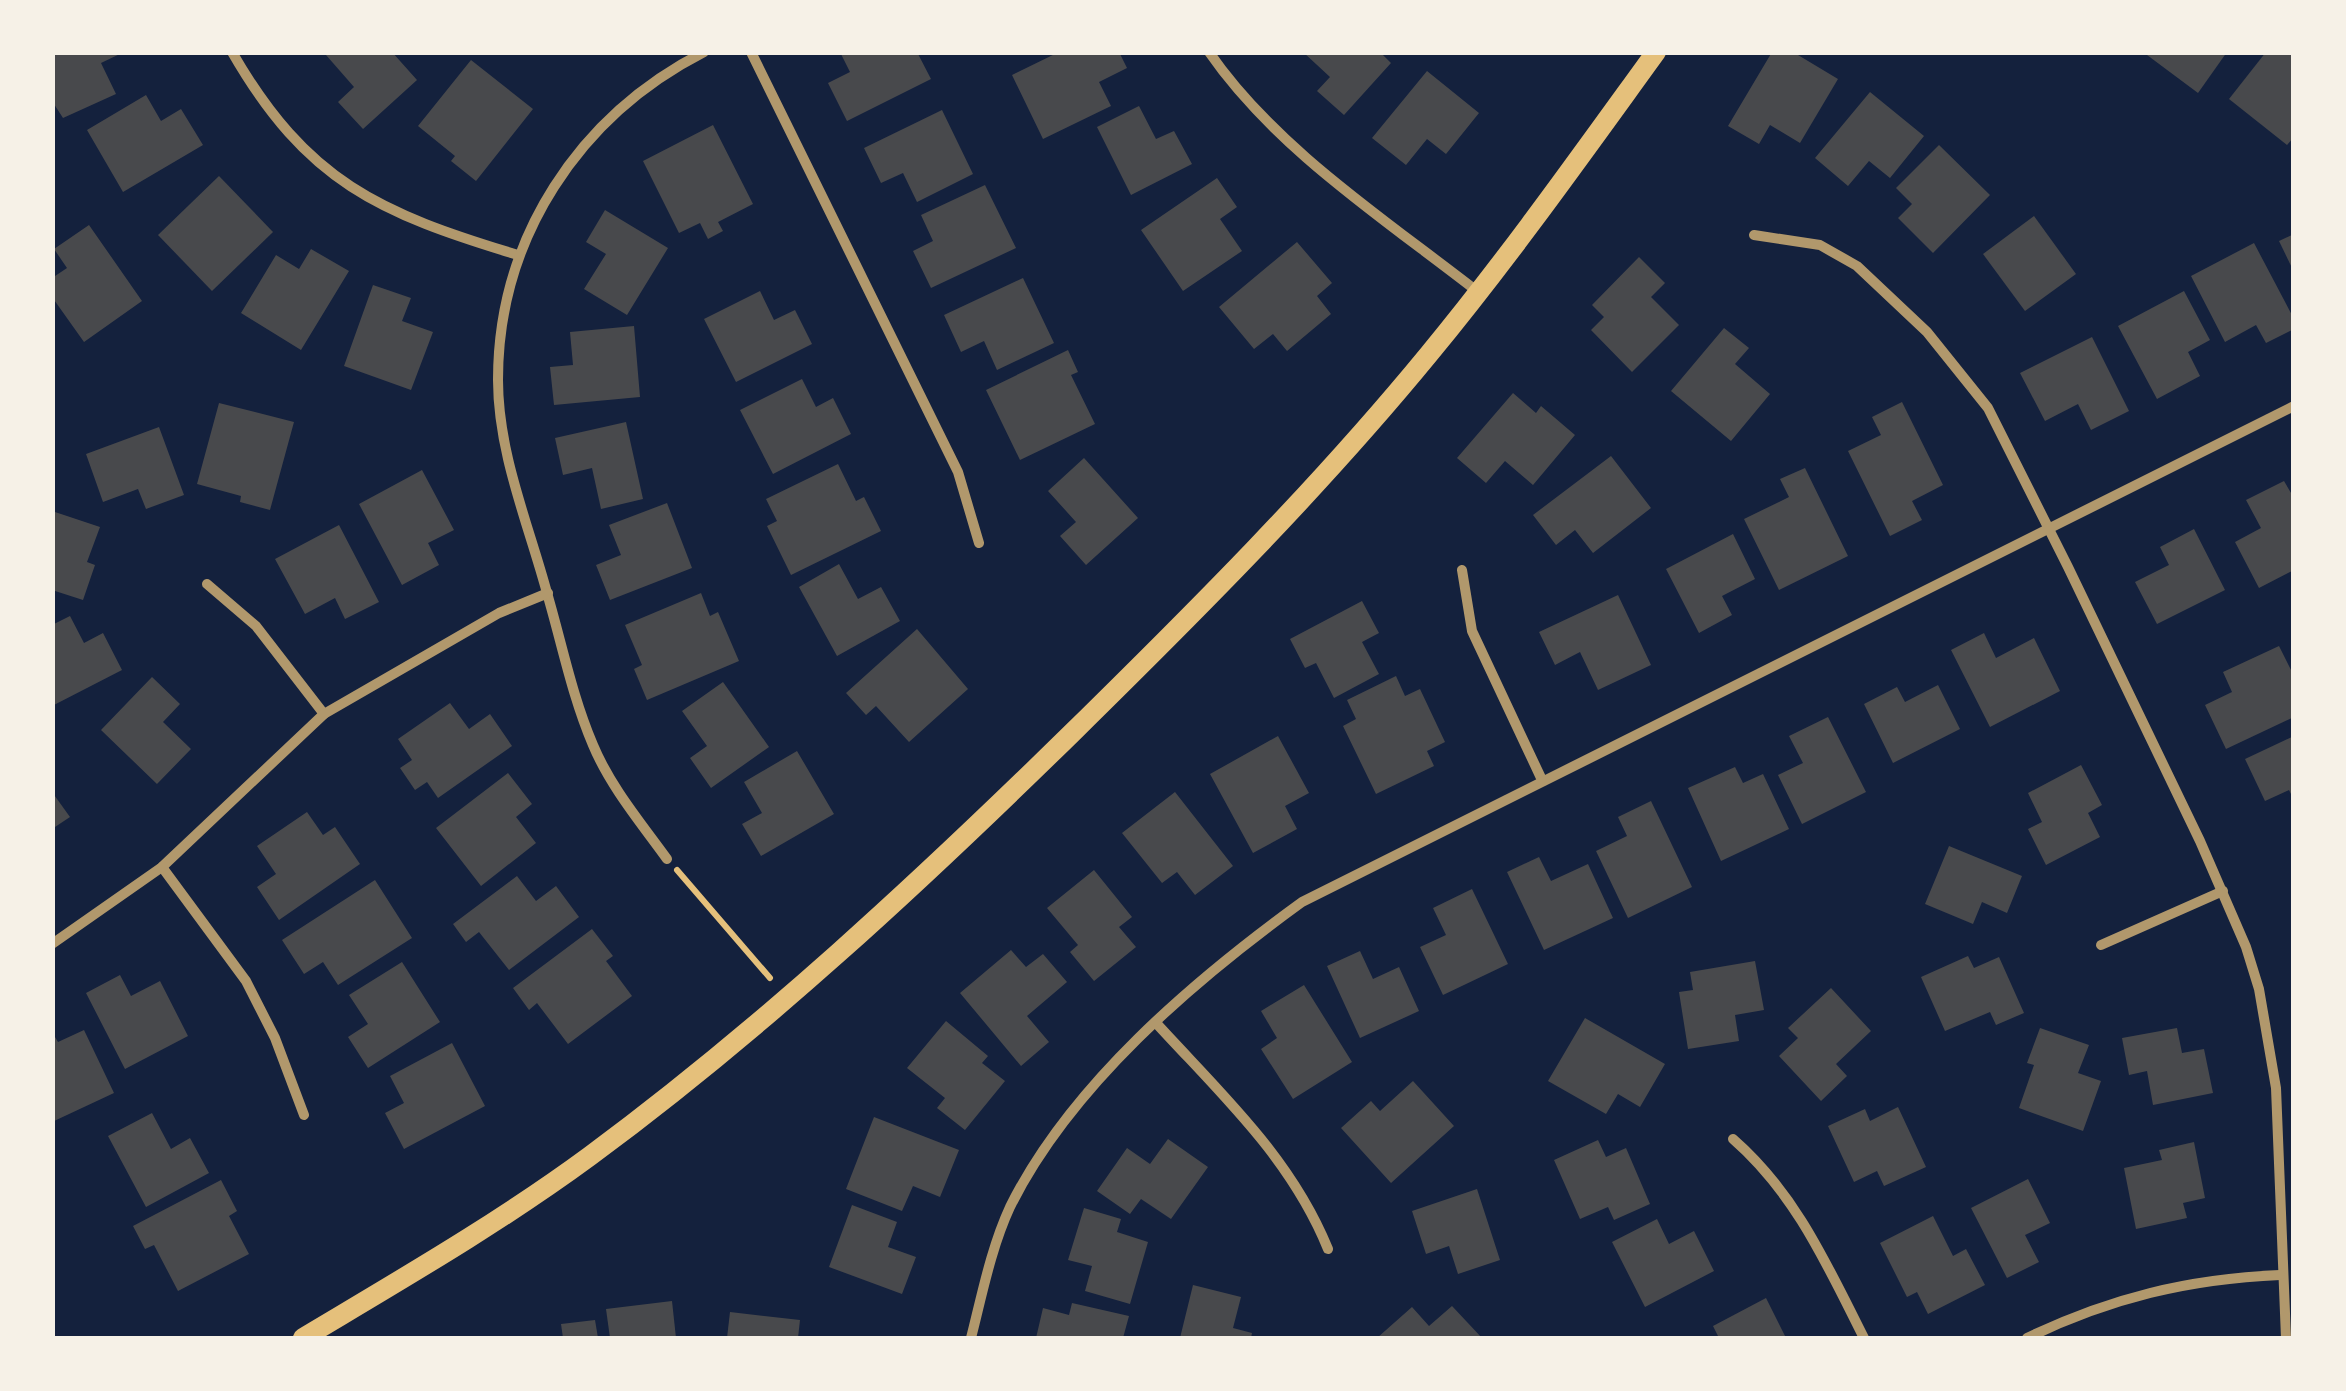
<svg xmlns="http://www.w3.org/2000/svg" width="2346" height="1391" font-family="'DejaVu Sans',sans-serif">
	<rect width="100%" height="100%" fill="#14213d"/>
	<g fill="#48494c">
		<path d="M52 52H124L101 63 116 94 63 118 52 101Z"/>
		<path d="M329 52H392L417 80 363 129 338 102 354 87 326 55Z"/>
		<path d="M840 52H917L931 79 847 121 828 83 850 72Z"/>
		<path d="M1059 52H1119L1127 68 1099 82 1111 106 1043 139 1012 75Z"/>
		<path d="M1303 52H1380L1391 63 1344 115 1317 91 1330 77Z"/>
		<path d="M1772 52H1793L1838 79 1800 143 1770 125 1759 144 1728 126Z"/>
		<path d="M2143 52H2227L2198 93Z"/>
		<path d="M2266 52H2294V137L2287 145 2229 99Z"/>
		<path d="M471 60 533 109 476 181 451 161 455 156 418 126Z"/>
		<path d="M1427 71 1479 113 1446 154 1427 139 1406 165 1372 138Z"/>
		<path d="M1870 92 1924 136 1890 178 1869 161 1848 186 1815 158Z"/>
		<path d="M146 95 161 121 181 109 203 145 123 192 87 130Z"/>
		<path d="M1139 106 1156 139 1174 131 1192 164 1131 195 1097 127Z"/>
		<path d="M942 110 973 174 917 202 903 173 881 183 864 148Z"/>
		<path d="M713 125 753 204 718 222 723 231 708 239 700 223 679 233 643 161Z"/>
		<path d="M1939 145 1990 195 1933 253 1898 218 1912 204 1896 188Z"/>
		<path d="M219 176 273 232 212 291 158 235Z"/>
		<path d="M1217 178 1237 207 1220 219 1242 251 1183 291 1141 230Z"/>
		<path d="M985 185 1016 248 931 288 913 251 933 241 921 215Z"/>
		<path d="M605 210 668 248 627 315 584 289 606 254 586 242Z"/>
		<path d="M2034 216 2076 274 2025 311 1983 254Z"/>
		<path d="M89 225 142 301 84 342 52 297V278L67 268 54 249Z"/>
		<path d="M2294 234V272L2279 241Z"/>
		<path d="M1297 242 1332 283 1317 296 1331 314 1287 351 1273 334 1254 349 1219 307Z"/>
		<path d="M2254 243 2294 319V329L2266 343 2256 325 2225 342 2191 276Z"/>
		<path d="M311 249 349 271 301 350 241 313 276 255 299 269Z"/>
		<path d="M1639 257 1665 283 1651 297 1679 325 1632 372 1591 330 1604 317 1592 305Z"/>
		<path d="M1023 278 1054 343 997 370 984 341 961 352 944 315Z"/>
		<path d="M373 285 411 298 402 321 433 332 411 390 344 366Z"/>
		<path d="M760 291 774 320 795 310 812 344 736 382 704 319Z"/>
		<path d="M2184 291 2210 340 2188 352 2200 376 2157 399 2118 326Z"/>
		<path d="M634 326 640 397 554 405 550 367 573 365 570 332Z"/>
		<path d="M1724 328 1749 348 1735 364 1770 394 1731 441 1671 391Z"/>
		<path d="M2092 337 2129 411 2091 430 2078 404 2045 421 2020 373Z"/>
		<path d="M1068 350 1078 372 1071 375 1095 424 1020 460 986 390Z"/>
		<path d="M802 379 816 407 833 398 851 434 773 474 740 410Z"/>
		<path d="M1513 393 1536 413 1541 406 1575 435 1533 485 1505 461 1486 483 1457 458Z"/>
		<path d="M1902 402 1943 485 1912 501 1922 520 1890 536 1848 451 1881 435 1872 417Z"/>
		<path d="M219 403 294 422 270 510 240 502 241 496 197 484Z"/>
		<path d="M626 422 643 499 601 509 592 468 563 475 555 438Z"/>
		<path d="M159 427 184 495 146 509 138 489 103 502 86 454Z"/>
		<path d="M1611 456 1651 508 1593 553 1575 530 1556 545 1533 515Z"/>
		<path d="M1084 458 1138 518 1086 565 1060 536 1076 522 1048 491Z"/>
		<path d="M838 464 856 501 864 497 881 531 791 575 767 526 777 521 766 499Z"/>
		<path d="M1805 468 1848 556 1779 590 1744 519 1789 497 1780 479Z"/>
		<path d="M422 470 454 530 428 543 439 565 402 585 359 504Z"/>
		<path d="M2284 481 2294 498V570L2259 588 2235 542 2261 528 2246 500Z"/>
		<path d="M667 503 692 568 610 600 596 565 621 555 609 525Z"/>
		<path d="M52 511 100 527 87 562 95 565 83 600 52 590Z"/>
		<path d="M339 525 379 602 345 619 335 598 305 614 275 559Z"/>
		<path d="M2194 529 2225 590 2157 624 2135 582 2169 565 2160 547Z"/>
		<path d="M1733 534 1755 579 1722 596 1732 615 1699 633 1666 569Z"/>
		<path d="M839 564 858 599 881 587 900 621 837 656 799 587Z"/>
		<path d="M701 593 710 616 718 612 739 661 647 700 634 669 642 665 625 625Z"/>
		<path d="M1618 595 1651 665 1598 690 1580 652 1555 665 1539 632Z"/>
		<path d="M1362 601 1379 633 1362 642 1379 674 1334 698 1316 663 1305 668 1290 639Z"/>
		<path d="M70 616 84 643 103 633 122 670 52 706V625Z"/>
		<path d="M917 629 968 689 909 742 876 706 866 715 846 693Z"/>
		<path d="M1984 633 1996 658 2034 638 2060 691 1990 727 1951 650Z"/>
		<path d="M2279 646 2294 676V717L2226 749 2205 705 2232 692 2223 672Z"/>
		<path d="M1396 676 1405 696 1420 689 1445 742 1427 751 1434 766 1376 794 1343 726 1356 719 1347 700Z"/>
		<path d="M152 677 180 704 163 722 191 749 157 784 101 730Z"/>
		<path d="M723 682 769 747 711 788 690 758 707 746 682 711Z"/>
		<path d="M1938 685 1960 729 1893 763 1864 704 1897 687 1905 702Z"/>
		<path d="M450 703 469 729 490 714 512 746 438 798 427 782 415 790 400 768 412 760 398 739Z"/>
		<path d="M1828 717 1866 792 1802 824 1778 775 1803 763 1789 736Z"/>
		<path d="M1278 736 1309 793 1285 806 1297 829 1253 853 1210 774Z"/>
		<path d="M2294 736V800L2289 790 2265 801 2245 759Z"/>
		<path d="M797 751 834 814 761 856 742 824 762 813 744 782Z"/>
		<path d="M2081 765 2102 805 2088 813 2100 837 2046 865 2028 829 2042 822 2028 793Z"/>
		<path d="M1735 767 1743 783 1763 774 1789 829 1721 861 1688 788Z"/>
		<path d="M508 773 532 804 516 817 536 843 481 886 436 828Z"/>
		<path d="M52 792 70 817 52 829Z"/>
		<path d="M1175 792 1233 866 1195 895 1177 872 1162 883 1122 833Z"/>
		<path d="M1651 801 1692 887 1628 918 1596 851 1627 836 1618 817Z"/>
		<path d="M307 812 323 835 335 827 360 864 279 920 257 887 276 874 257 846Z"/>
		<path d="M1949 846 2022 876 2007 913 1982 902 1973 924 1925 904Z"/>
		<path d="M1539 857 1551 881 1588 864 1613 918 1544 950 1507 872Z"/>
		<path d="M1094 870 1132 917 1119 927 1136 947 1094 981 1070 952 1078 945 1047 908Z"/>
		<path d="M517 876 536 901 556 886 579 917 509 970 479 932 466 942 453 924Z"/>
		<path d="M375 880 412 938 338 985 323 962 304 974 282 940Z"/>
		<path d="M1472 889 1508 964 1443 995 1420 947 1446 935 1433 908Z"/>
		<path d="M592 929 613 956 606 961 632 996 568 1044 537 1003 529 1010 513 988Z"/>
		<path d="M1011 950 1026 967 1043 954 1067 982 1027 1016 1049 1042 1021 1066 960 993Z"/>
		<path d="M1360 951 1373 979 1399 967 1419 1011 1360 1038 1327 966Z"/>
		<path d="M1968 956 1974 968 1999 957 2024 1013 1996 1025 1990 1012 1945 1031 1921 977Z"/>
		<path d="M1755 961 1764 1010 1735 1015 1739 1041 1688 1049 1679 992 1693 990 1690 972Z"/>
		<path d="M402 962 440 1022 368 1068 348 1037 368 1024 349 995Z"/>
		<path d="M120 975 131 996 160 981 188 1036 125 1069 86 993Z"/>
		<path d="M1304 985 1352 1062 1293 1099 1261 1049 1277 1038 1261 1011Z"/>
		<path d="M1831 988 1871 1031 1836 1064 1847 1076 1821 1101 1779 1056 1798 1038 1788 1028Z"/>
		<path d="M1585 1018 1665 1064 1640 1107 1618 1094 1606 1114 1548 1081Z"/>
		<path d="M946 1021 988 1056 982 1063 1005 1081 965 1130 937 1108 945 1098 907 1068Z"/>
		<path d="M2040 1028 2089 1045 2078 1073 2101 1081 2083 1131 2019 1108 2034 1065 2027 1063Z"/>
		<path d="M2177 1028 2182 1053 2204 1049 2213 1093 2153 1105 2147 1071 2129 1075 2122 1038Z"/>
		<path d="M84 1030 114 1093 52 1122V1032L58 1042Z"/>
		<path d="M452 1043 485 1106 404 1149 385 1113 404 1103 390 1076Z"/>
		<path d="M1413 1081 1454 1126 1391 1183 1341 1128 1371 1101 1380 1111Z"/>
		<path d="M1898 1107 1926 1167 1884 1186 1877 1171 1854 1182 1828 1126 1865 1109 1870 1121Z"/>
		<path d="M152 1113 171 1149 190 1138 209 1173 146 1207 108 1136Z"/>
		<path d="M874 1117 959 1150 940 1197 913 1186 902 1211 846 1189Z"/>
		<path d="M1168 1139 1208 1167 1171 1219 1141 1199 1130 1214 1097 1191 1127 1148 1150 1164Z"/>
		<path d="M1598 1140 1606 1157 1626 1148 1650 1204 1614 1220 1608 1207 1580 1219 1554 1160Z"/>
		<path d="M2194 1142 2205 1198 2183 1203 2187 1218 2136 1229 2124 1168 2162 1160 2159 1150Z"/>
		<path d="M2028 1179 2050 1223 2025 1235 2039 1262 2007 1278 1971 1208Z"/>
		<path d="M221 1180 237 1211 229 1216 249 1254 178 1291 154 1245 145 1249 133 1226Z"/>
		<path d="M1477 1189 1500 1260 1458 1274 1449 1246 1426 1254 1412 1211Z"/>
		<path d="M852 1205 897 1222 888 1247 916 1257 902 1294 829 1267Z"/>
		<path d="M1084 1208 1121 1219 1117 1232 1148 1242 1130 1304 1085 1291 1092 1266 1068 1260Z"/>
		<path d="M1933 1216 1953 1256 1966 1249 1985 1285 1928 1314 1917 1292 1907 1297 1880 1243Z"/>
		<path d="M1657 1219 1669 1244 1694 1231 1714 1271 1645 1307 1612 1242Z"/>
		<path d="M1193 1285 1241 1297 1233 1328 1252 1333 1251 1338H1180Z"/>
		<path d="M1766 1298 1786 1338H1719L1713 1326Z"/>
		<path d="M672 1301 676 1338H610L606 1309Z"/>
		<path d="M1072 1303 1129 1316 1123 1338H1036L1043 1308 1069 1315Z"/>
		<path d="M1452 1306 1482 1338H1377L1412 1307 1429 1326Z"/>
		<path d="M730 1312 800 1320 798 1338H727Z"/>
		<path d="M595 1320 598 1338H563L561 1324Z"/>
	</g>
	<g fill="none" stroke-linecap="round" stroke-linejoin="round">
		<path stroke="#e5c07b" stroke-width="6" d="M677 870 770 978"/>
		<g stroke="#b1986c" stroke-width="10">
			<path d="M232 52C307 182 379 213 518 255"/>
			<path d="M751 52 958 472 979 543"/>
			<path d="M1209 52C1276 149 1386 220 1478 292"/>
			<path d="M1754 235 1820 245 1857 266 1927 332 1988 408 2068 567 2200 841 2246 947 2259 989 2276 1088 2286 1338"/>
			<path d="M1462 570 1472 631 1542 780"/>
			<path d="M207 584 256 626 324 714"/>
			<path d="M667 859C641 823 610 786 593 745 572 696 562 644 547 593 528 523 498 453 498 380 498 238 579 116 704 52"/>
			<path d="M162 867 246 981 275 1038 304 1115"/>
			<path d="M52 944 162 867 324 714 499 613 548 593"/>
			<path d="M2101 945 2223 891"/>
			<path d="M1157 1024C1222 1095 1291 1158 1328 1249"/>
			<path d="M1733 1139C1796 1194 1827 1265 1864 1338"/>
			<path d="M971 1338C982 1295 991 1248 1010 1207 1070 1086 1193 981 1302 902L2294 406"/>
			<path d="M2027 1338C2110 1298 2188 1279 2280 1275"/>
		</g>
		<path stroke="#e5c07b" stroke-width="20" d="M303 1338C400 1280 499 1223 590 1156 762 1029 920 882 1073 732 1196 611 1319 488 1429 354 1509 257 1582 154 1656 52"/>
	</g>
	<rect width="2346" height="1391" fill="none" stroke="#f6f1e7" stroke-width="110"/>
</svg>
